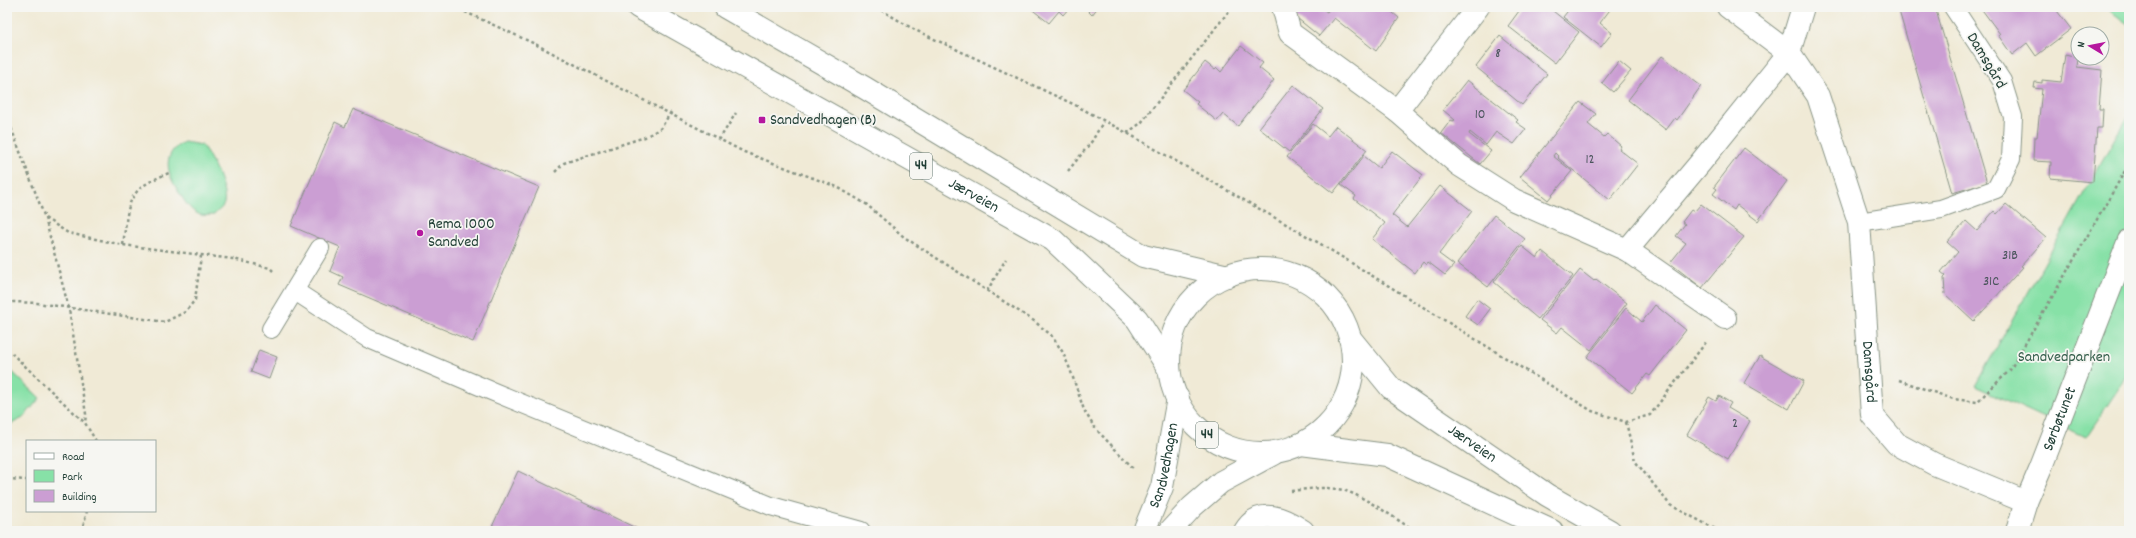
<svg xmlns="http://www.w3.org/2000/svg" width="2136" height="538" font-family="Dekko,sans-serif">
	<rect width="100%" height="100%" fill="#f6f6f2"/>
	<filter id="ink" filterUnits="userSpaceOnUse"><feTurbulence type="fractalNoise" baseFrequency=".025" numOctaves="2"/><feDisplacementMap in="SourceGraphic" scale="8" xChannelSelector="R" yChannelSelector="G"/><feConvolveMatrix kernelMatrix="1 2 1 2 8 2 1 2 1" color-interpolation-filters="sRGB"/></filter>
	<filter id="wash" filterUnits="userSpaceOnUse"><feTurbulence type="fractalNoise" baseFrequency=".012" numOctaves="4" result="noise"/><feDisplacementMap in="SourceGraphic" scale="16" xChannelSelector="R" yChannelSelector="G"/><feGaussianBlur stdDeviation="0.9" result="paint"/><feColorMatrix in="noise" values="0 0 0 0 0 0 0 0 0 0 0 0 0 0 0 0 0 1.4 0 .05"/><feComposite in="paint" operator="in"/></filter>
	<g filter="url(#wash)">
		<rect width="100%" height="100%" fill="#f0ead6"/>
		<g fill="#87e1a7" stroke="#538f6e">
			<path d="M2105 7H2129V25Z"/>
			<path d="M2129 113V373L2086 437 1975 386Z"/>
			<path d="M184 142 202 145C210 156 230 193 223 206 221 209 216 212 214 215 210 215 205 216 201 215 193 213 186 204 182 197 169 178 158 155 184 142Z"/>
			<path d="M7 367 40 398 23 418 7 426Z"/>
		</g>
		<g id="blocks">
			<g fill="#cb9ed3">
				<path d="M1029 7H1070L1063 15 1059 11 1049 23Z"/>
				<path d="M1091 7H1098L1092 15 1088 11Z"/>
				<path d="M1298 7H1327L1324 10 1327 12 1331 7H1386L1399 18 1376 51 1334 18 1319 36 1292 14Z"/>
				<path d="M1522 7H1548L1579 32 1555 63 1508 26Z"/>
				<path d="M1571 7H1612L1600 23 1612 33 1601 47 1563 17Z"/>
				<path d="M1912 7H1935L1987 183 1952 193 1899 11Z"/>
				<path d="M1980 7H2054L2071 29 2036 56 2027 43 2012 55 1998 35 2000 34Z"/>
				<path d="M1500 36 1547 74 1522 105 1476 67Z"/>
				<path d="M1241 46 1263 63 1259 68 1274 80 1238 126 1223 114 1217 121 1196 104 1198 102 1183 90 1205 62 1215 70 1217 68 1221 72Z"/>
				<path d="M2065 55 2078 58 2077 67 2102 70 2099 109H2103L2102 128H2097L2093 182 2050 178 2051 162 2033 161 2034 137H2037L2042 89 2034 88 2035 82 2042 83V80L2061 82Z"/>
				<path d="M1662 56 1701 86 1677 120 1675 118 1666 130 1628 100Z"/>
				<path d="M1619 61 1631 71 1613 92 1602 83Z"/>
				<path d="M1467 80 1518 120 1516 122 1526 129 1514 144 1496 132 1486 145 1470 132 1469 134 1491 151 1480 164 1441 133 1451 120 1453 121 1455 120 1443 110Z"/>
				<path d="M1293 85 1323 109 1289 152 1259 128Z"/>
				<path d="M1580 102 1596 114 1588 124 1604 137 1607 134 1621 146 1619 149 1638 164 1610 200 1558 158 1559 157 1555 153 1553 156 1572 171 1548 200 1520 177Z"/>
				<path d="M353 109 539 187 473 342 339 285 343 277 330 271 340 247 291 226 335 122 345 127Z"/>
				<path d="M1313 124 1328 136 1336 126 1367 150 1333 193 1287 157Z"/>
				<path d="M1744 148 1787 181 1758 221 1737 205 1734 210 1713 194 1717 189 1714 187Z"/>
				<path d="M1392 151 1423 175 1392 215 1407 227 1440 186 1472 211 1439 254 1454 265 1445 275 1428 262 1426 265 1423 262 1415 273 1372 239 1385 223 1354 199 1356 196 1341 185 1364 156 1379 168Z"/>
				<path d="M1701 204 1744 237 1702 288 1670 263 1686 243 1676 236 1685 224 1682 222 1691 210 1694 212Z"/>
				<path d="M2006 204 2046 238 2021 266 2023 267 1974 321 1945 294 1944 278 1946 276 1941 272 1958 252 1947 242 1966 221 1977 231 1994 211 1997 214Z"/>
				<path d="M1494 215 1525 239 1488 287 1457 263Z"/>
				<path d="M1522 246 1537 258 1542 251 1573 276 1538 319 1494 282Z"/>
				<path d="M1580 270 1594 281 1596 279 1627 303 1591 350 1562 327 1557 333 1540 320Z"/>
				<path d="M1477 299 1490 309 1478 325 1465 316Z"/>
				<path d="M1655 305 1686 330 1650 376 1647 374 1632 393 1587 357 1626 308 1642 322Z"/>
				<path d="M259 350 277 357 269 379 251 372Z"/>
				<path d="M1760 356 1804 381 1789 409 1744 383Z"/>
				<path d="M1719 396 1731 403 1728 408 1750 421 1728 459 1687 435 1709 397 1716 401Z"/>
				<path d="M518 471 642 531H490Z"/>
			</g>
		</g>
	</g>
	<g filter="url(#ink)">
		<use href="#blocks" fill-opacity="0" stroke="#889485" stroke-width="1"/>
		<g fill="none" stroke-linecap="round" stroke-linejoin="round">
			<g stroke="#889485" stroke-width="20">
				<g id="service">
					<path d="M1859 222 1941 209 1996 189 2011 159 2013 117 2002 81 1953 7"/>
					<path d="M295 291 367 338 489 390 771 506 861 531"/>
					<path d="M271 329 320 248"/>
				</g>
			</g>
			<g stroke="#889485" stroke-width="24">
				<g id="minor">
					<path d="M1283 7 1290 33 1397 111 1459 165 1514 200 1627 250 1725 318"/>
					<path id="s1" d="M1728 7 1789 53 1818 96 1859 222 1872 415 1897 444 1934 464 2026 502"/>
					<path d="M1397 111 1478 7"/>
					<path d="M1627 250 1701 162 1789 53 1803 7"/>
					<path id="s2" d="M1144 531 1162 487 1178 398"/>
					<path d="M1170 531 1192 507 1221 482 1273 454"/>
					<path d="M1245 531C1260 506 1285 519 1303 531"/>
					<path id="s3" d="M2017 531 2026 502 2041 467 2129 240"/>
				</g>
			</g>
			<g stroke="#889485" stroke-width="24">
				<g id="primary">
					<path id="s4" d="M638 7 1053 240 1137 319 1169 369"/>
					<path d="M725 7 865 88 1143 256 1228 276"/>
					<circle cx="1261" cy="361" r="92"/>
					<path id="s5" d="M1350 338 1391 388 1547 495 1610 531"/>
					<path d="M1301 444 1387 455 1552 531"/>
				</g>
			</g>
			<g stroke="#889485" stroke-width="2.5" stroke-dasharray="3 3" stroke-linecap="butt">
				<path d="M454 7 535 44 744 152 837 187 866 204 904 237 1034 321 1051 335 1062 351 1070 369 1084 410 1094 427 1135 470"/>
				<path d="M876 7 915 30 1075 105 1127 133 1319 243 1592 411 1626 422 1650 415 1707 341"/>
				<path d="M7 117 45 218 68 233 123 245 233 259 270 268 273 271"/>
				<path d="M1127 133 1141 123 1232 7"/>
				<path d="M719 140 736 113"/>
				<path d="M1068 171 1092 141 1103 122"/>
				<path d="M555 172 564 163 645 137 661 128 671 112"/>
				<path d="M45 218 69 309 86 414 85 423"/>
				<path d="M123 245C129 202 125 190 169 173"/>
				<path d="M987 291 1006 259"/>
				<path d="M7 305 13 302 37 303 165 322 185 312 195 300 201 256"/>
				<path d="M7 349 85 423 96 441"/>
				<path d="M1899 380 1953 399 1977 402 2010 370 2129 164"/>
				<path d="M1626 422 1635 461 1670 505 1719 531"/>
				<path d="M7 479 27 480"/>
				<path d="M1291 491C1308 489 1326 486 1343 490 1366 497 1394 518 1415 531"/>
				<path d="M82 531 87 511"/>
			</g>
			<use href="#service" stroke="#fff" stroke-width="18"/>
			<use href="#minor" stroke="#fff" stroke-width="22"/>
			<use href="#primary" stroke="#fff" stroke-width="22"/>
		</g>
	</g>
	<g fill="#b5179e" stroke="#f6f6f2" stroke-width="1.5">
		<rect x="758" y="116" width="8" height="8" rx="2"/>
		<circle cx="420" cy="233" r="4"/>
	</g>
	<g text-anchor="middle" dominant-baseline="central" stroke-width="3.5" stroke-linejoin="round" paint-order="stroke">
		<g font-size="14" fill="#4a555c">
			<text x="1498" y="54">8</text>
			<text x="1480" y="115">10</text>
			<text x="1590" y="160">12</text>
			<text x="2010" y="256">31B</text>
			<text x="1991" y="282">31C</text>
			<text x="1735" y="424">2</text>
		</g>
		<g fill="#f6f6f2" stroke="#60746d" stroke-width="1">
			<rect x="910" y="153" width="22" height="26" rx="3"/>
			<rect x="1196" y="422" width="22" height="26" rx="3"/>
		</g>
		<g font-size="15" font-weight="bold" fill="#1f3d34">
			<text x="921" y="166">44</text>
			<text x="1207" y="435">44</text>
		</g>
		<g font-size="16" fill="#1f3d34" stroke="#f6f6f2">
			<text transform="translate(1986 61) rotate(59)">Damsgård</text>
			<text stroke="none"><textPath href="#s4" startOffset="385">Jærveien</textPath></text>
			<text stroke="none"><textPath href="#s1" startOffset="411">Damsgård</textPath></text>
			<text stroke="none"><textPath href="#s3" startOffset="120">Sørbøtunet</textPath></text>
			<text stroke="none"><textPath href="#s5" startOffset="163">Jærveien</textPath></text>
			<text stroke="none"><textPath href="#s2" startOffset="69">Sandvedhagen</textPath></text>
		</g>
		<g font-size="16" fill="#1f3d34" stroke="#f6f6f2" text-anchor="start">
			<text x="770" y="120">Sandvedhagen (B)</text>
			<text x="428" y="224">Rema 1000<tspan x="428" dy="18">Sandved</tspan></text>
		</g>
		<g font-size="16" fill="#345e4b" stroke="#f6f6f2">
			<text x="2064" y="357">Sandvedparken</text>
		</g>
	</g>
	<rect width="2136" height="538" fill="none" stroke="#f6f6f2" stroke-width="24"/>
	<rect x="26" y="440" width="130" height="72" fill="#f6f6f2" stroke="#a0aca6"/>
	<rect x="34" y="453" width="20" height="6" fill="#ffffff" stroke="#a0aca6"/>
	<text x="62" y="460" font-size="12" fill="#1f3d34">Road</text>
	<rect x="34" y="470" width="20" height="12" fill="#87e1a7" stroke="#a0aca6"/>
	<text x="62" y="480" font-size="12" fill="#1f3d34">Park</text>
	<rect x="34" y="490" width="20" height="12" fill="#cb9ed3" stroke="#a0aca6"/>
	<text x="62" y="500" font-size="12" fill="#1f3d34">Building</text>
	<g transform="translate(2090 46) rotate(280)"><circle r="19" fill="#f6f6f2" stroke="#a0aca6"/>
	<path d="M0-3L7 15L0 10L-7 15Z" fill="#b5179e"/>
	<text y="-6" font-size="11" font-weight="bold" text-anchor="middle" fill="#1f3d34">N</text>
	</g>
</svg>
